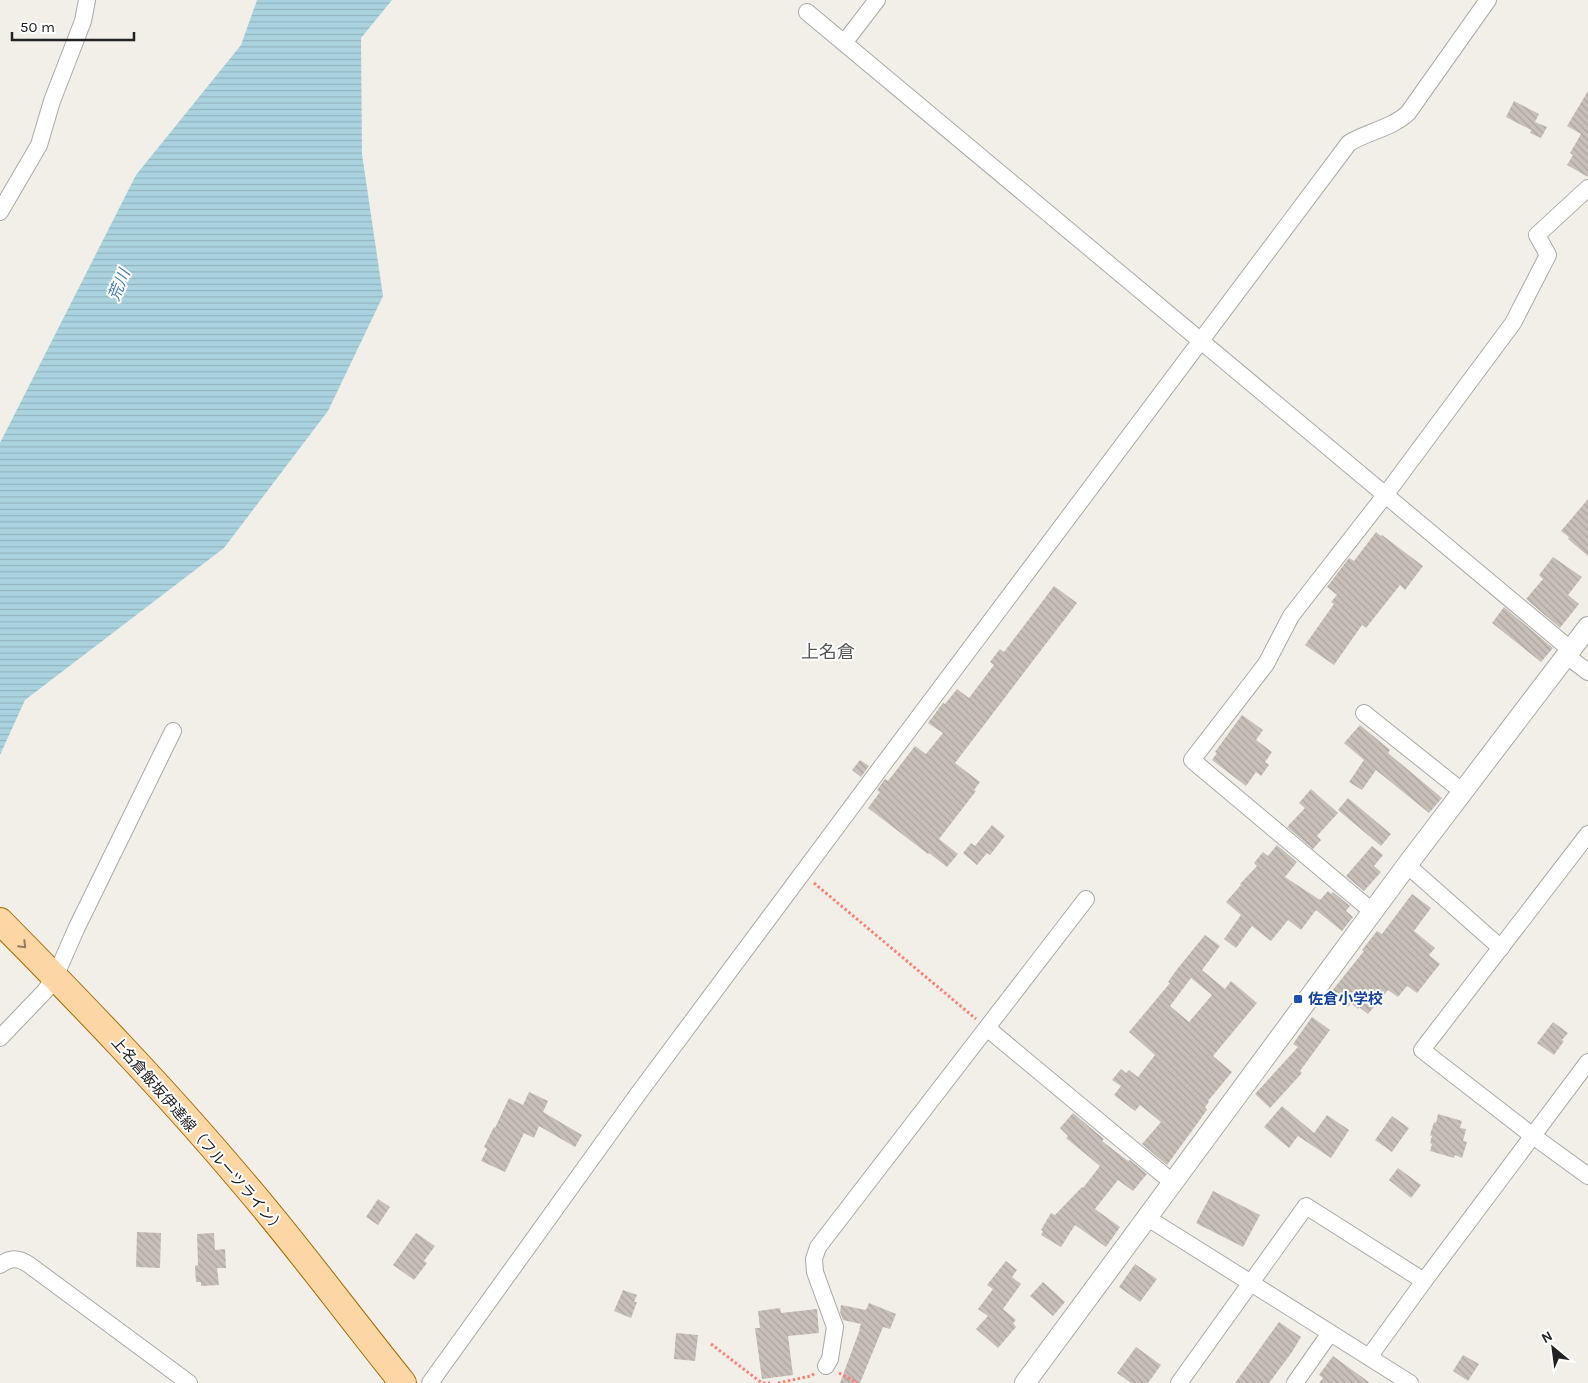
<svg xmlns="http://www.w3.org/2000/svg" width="1588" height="1383" font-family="Karla,'Noto Sans JP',sans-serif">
	<defs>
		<pattern id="water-rules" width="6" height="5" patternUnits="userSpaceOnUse" patternTransform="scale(1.25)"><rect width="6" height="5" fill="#aad3df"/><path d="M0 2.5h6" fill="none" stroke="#92b5bf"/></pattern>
		<pattern id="building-back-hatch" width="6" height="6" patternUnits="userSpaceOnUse" patternTransform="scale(1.25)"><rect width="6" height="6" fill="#c7bfb8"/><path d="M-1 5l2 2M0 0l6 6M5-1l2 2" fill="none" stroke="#aba49e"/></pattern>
	</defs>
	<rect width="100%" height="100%" fill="#f2efe9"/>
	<path fill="url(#water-rules)" d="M257 0H392L361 38 362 154 383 296 328 411 224 548 25 700 0 755V443L136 175 241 45Z"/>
	<g fill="url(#building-back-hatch)" fill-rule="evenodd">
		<path d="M1588 91V177L1567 165 1573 155 1570 153 1581 134 1567 126Z"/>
		<path d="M1514 101 1539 114 1535 122 1547 127 1541 138 1530 133 1533 126 1531 130 1506 117Z"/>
		<path d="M1588 499V556L1568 539 1569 537 1561 531Z"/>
		<path d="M1376 532 1381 536 1382 535 1423 566 1405 590 1400 585 1366 628 1362 625 1334 665 1305 645 1334 604 1331 602 1337 595 1327 587 1349 558 1354 561Z"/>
		<path d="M1553 557 1582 577 1568 595 1579 604 1560 628 1526 599 1543 579 1539 575Z"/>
		<path d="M1054 586 1077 603 955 763 980 782 974 790 976 791 939 839 958 854 947 867 929 853 928 854 868 808 880 792 877 790 885 779 888 781 915 746 926 754 943 733 928 723 943 703 945 704 957 689 969 698 994 665 990 662 1000 649 1004 652Z"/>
		<path d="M1504 607 1553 648 1541 662 1492 623Z"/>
		<path d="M1242 715 1263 730 1256 740 1272 752 1265 762 1269 765 1261 776 1256 772 1246 786 1212 760 1217 753 1215 752Z"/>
		<path d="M1360 725 1390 750 1388 753 1442 798 1429 813 1376 770 1362 790 1349 782 1364 760 1344 743Z"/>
		<path d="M860 760 869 766 861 777 852 770Z"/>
		<path d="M1311 789 1338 813 1317 836 1321 840 1313 849 1287 827 1305 808 1299 803Z"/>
		<path d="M1348 798 1391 834 1381 846 1338 810Z"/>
		<path d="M992 825 1005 836 990 855 987 853 977 865 963 853 971 843 975 846Z"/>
		<path d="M1277 845 1297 862 1285 877 1320 900 1328 891 1331 894 1333 892 1350 906 1346 911 1353 917 1342 931 1316 910 1301 930 1288 920 1271 941 1252 926 1236 948 1224 939 1241 915 1226 902 1241 885 1240 884 1257 866 1254 863 1263 852 1268 856Z"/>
		<path d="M1372 846 1383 855 1374 866 1381 872 1364 891 1346 876Z"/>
		<path d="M1412 894 1431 908 1414 931 1435 948 1429 955 1440 964 1417 993 1407 986 1398 997 1388 990 1368 1014 1359 1007 1358 1009 1351 1003 1348 1007 1331 992 1364 951 1362 950 1377 931 1382 934Z"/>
		<path d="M1205 935 1220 946 1202 970 1225 989 1231 981 1257 1003 1213 1056 1232 1072 1208 1101 1209 1102 1205 1107 1207 1110 1167 1165 1142 1144 1161 1122 1140 1105 1135 1111 1114 1095 1121 1086 1112 1080 1121 1069 1126 1073 1129 1070 1138 1077 1155 1055 1129 1032 1170 983 1168 982 1178 968ZM1191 978 1212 995 1189 1022 1170 1006Z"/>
		<path d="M1312 1017 1330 1030 1300 1071 1302 1073 1270 1108 1255 1094 1298 1047 1293 1044Z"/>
		<path d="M1553 1022 1568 1033 1562 1040 1564 1041 1554 1055 1537 1043Z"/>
		<path d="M529 1092 548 1101 543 1112 582 1135 575 1147 539 1126 534 1138 524 1133 505 1172 481 1161 487 1149 484 1147 494 1127 495 1128 509 1098 523 1105Z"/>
		<path d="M1282 1106 1314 1133 1327 1115 1349 1130 1331 1158 1298 1136 1289 1148 1264 1127Z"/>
		<path d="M1073 1113 1104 1139 1102 1141 1128 1161 1130 1160 1147 1174 1133 1191 1118 1180 1095 1209 1120 1227 1106 1247 1075 1225 1061 1247 1041 1235 1043 1231 1041 1230 1051 1213 1055 1215 1082 1187 1083 1188 1100 1166 1066 1138 1068 1136 1060 1128Z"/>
		<path d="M1438 1114 1462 1121 1460 1128 1466 1129 1463 1141 1467 1142 1462 1158 1455 1155 1454 1158 1430 1151 1432 1144 1430 1143 1432 1136 1430 1135 1434 1122 1436 1123Z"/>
		<path d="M1392 1116 1409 1128 1392 1152 1375 1140Z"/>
		<path d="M1398 1168 1421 1185 1411 1198 1389 1180Z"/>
		<path d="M1213 1191 1260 1215 1243 1247 1196 1223Z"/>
		<path d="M378 1199 390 1207 378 1225 366 1217Z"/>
		<path d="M137 1232 161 1233 160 1268 136 1267Z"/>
		<path d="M214 1233 215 1250 225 1249 226 1268H217L219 1285 201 1286V1282H196L195 1266 198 1265 197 1234Z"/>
		<path d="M416 1233 435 1246 424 1261 427 1263 414 1280 393 1265Z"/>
		<path d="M1006 1261 1017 1270 1012 1277 1021 1284 1003 1309 1016 1320 1013 1323 1016 1327 998 1348 976 1329 988 1316 978 1309 993 1289 987 1285Z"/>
		<path d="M1135 1264 1157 1279 1140 1302 1119 1287Z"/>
		<path d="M1043 1282 1065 1302 1053 1316 1030 1296Z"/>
		<path d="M623 1290 637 1295 634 1302H637L631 1318 614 1311Z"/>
		<path d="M869 1303 896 1314 890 1329 883 1327 860 1383H840L860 1329H859L861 1324 843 1320 840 1312 841 1305 866 1310Z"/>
		<path d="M780 1308 781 1313 817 1309 819 1333 788 1336 793 1375 762 1379 755 1328H760L758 1311Z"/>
		<path d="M1279 1322 1301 1337 1292 1352 1269 1383H1235Z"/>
		<path d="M676 1333 698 1335 695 1361 674 1359Z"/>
		<path d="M1136 1347 1161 1365 1148 1383H1131L1117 1373Z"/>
		<path d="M1463 1355 1479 1364 1468 1381 1453 1371Z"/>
		<path d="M1333 1356 1370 1383H1319L1323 1378 1319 1375Z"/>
	</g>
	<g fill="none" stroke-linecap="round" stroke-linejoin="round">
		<g stroke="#a9a9a9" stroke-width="18">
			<g id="minor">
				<path d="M807 12 1571 650"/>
				<path d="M844 43 877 0"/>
				<path d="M0 212 39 145 52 101 83 21 87 0"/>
				<path d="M1567 656 1588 672"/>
				<path d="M1364 713 1463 792"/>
				<path d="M1588 834 1422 1050 1533 1136 1588 1176"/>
				<path d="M1407 865 1501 948"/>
				<path d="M1373 912 1192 760 1266 664 1291 616 1386 494 1513 323 1548 255 1537 235 1588 188"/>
				<path d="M987 1028 1172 1182"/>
				<path d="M0 1038 45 991 55 977 77 927 173 731"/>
				<path d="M1146 1217 1410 1383"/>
				<path d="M0 1265C10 1258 17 1257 28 1264L189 1383"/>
				<path d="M1369 1357 1424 1281 1588 1062"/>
				<path d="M826 1366 830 1359 835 1327 815 1272 814 1259 818 1247 1086 899"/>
				<path d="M430 1383 638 1094 885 762 1349 143C1367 132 1392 128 1408 113L1488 0"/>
				<path d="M1179 1383 1306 1206 1424 1281"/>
				<path d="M1295 1383 1330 1333"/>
			</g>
		</g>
		<g stroke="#a9a9a9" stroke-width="22">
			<path id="tertiary" d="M1025 1383 1407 865 1588 627"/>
		</g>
		<g stroke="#a06b00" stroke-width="28">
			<path id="primary" d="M0 921C83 1005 164 1089 240 1179 297 1245 348 1315 403 1383"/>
		</g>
		<g stroke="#fa8072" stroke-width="3" stroke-dasharray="2.5 2.5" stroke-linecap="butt">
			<path d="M814 883 976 1019"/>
			<path d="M711 1344 762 1383H770"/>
			<path d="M839 1373 858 1383"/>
			<path d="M778 1383 811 1376 815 1373"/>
		</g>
		<use href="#minor" stroke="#fff" stroke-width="16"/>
		<use href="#tertiary" stroke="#fff" stroke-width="20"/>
		<use href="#primary" stroke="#fcd6a4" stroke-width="26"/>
	</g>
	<defs><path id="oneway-chevron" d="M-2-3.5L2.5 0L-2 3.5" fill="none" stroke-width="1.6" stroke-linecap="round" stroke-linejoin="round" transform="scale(1.25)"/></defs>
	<use stroke="#8f7c63" href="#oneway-chevron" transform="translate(23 945) rotate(45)"/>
	<rect fill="#1a4fb4" stroke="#fff" stroke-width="2" x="1293" y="994" width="10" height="10" rx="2.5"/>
	<g text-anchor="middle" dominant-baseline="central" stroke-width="4" stroke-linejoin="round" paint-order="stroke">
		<g font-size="15" font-weight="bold" fill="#164399" stroke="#fff" text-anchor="start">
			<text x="1308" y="999">佐倉小学校</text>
		</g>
		<g font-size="15" fill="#222" stroke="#fff">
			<text transform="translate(198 1135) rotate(49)">上名倉飯坂伊達線（フルーツライン）</text>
		</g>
		<g font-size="16" font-style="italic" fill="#4a7aab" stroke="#fff">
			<text transform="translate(119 285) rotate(-68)">荒川</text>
		</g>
		<g font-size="18" fill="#555" stroke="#fff">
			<text x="828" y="652">上名倉</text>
		</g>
	</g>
	<g transform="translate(1553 1348) rotate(331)" stroke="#ffffff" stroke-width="4" paint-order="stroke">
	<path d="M0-4L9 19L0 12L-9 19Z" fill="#222222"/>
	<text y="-8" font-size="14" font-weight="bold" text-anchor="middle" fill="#222222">N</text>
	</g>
	<path d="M12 32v8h122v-8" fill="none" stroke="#222222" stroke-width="2.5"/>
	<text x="20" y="32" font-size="15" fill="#222222" stroke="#ffffff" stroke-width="4" paint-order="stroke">50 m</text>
</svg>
